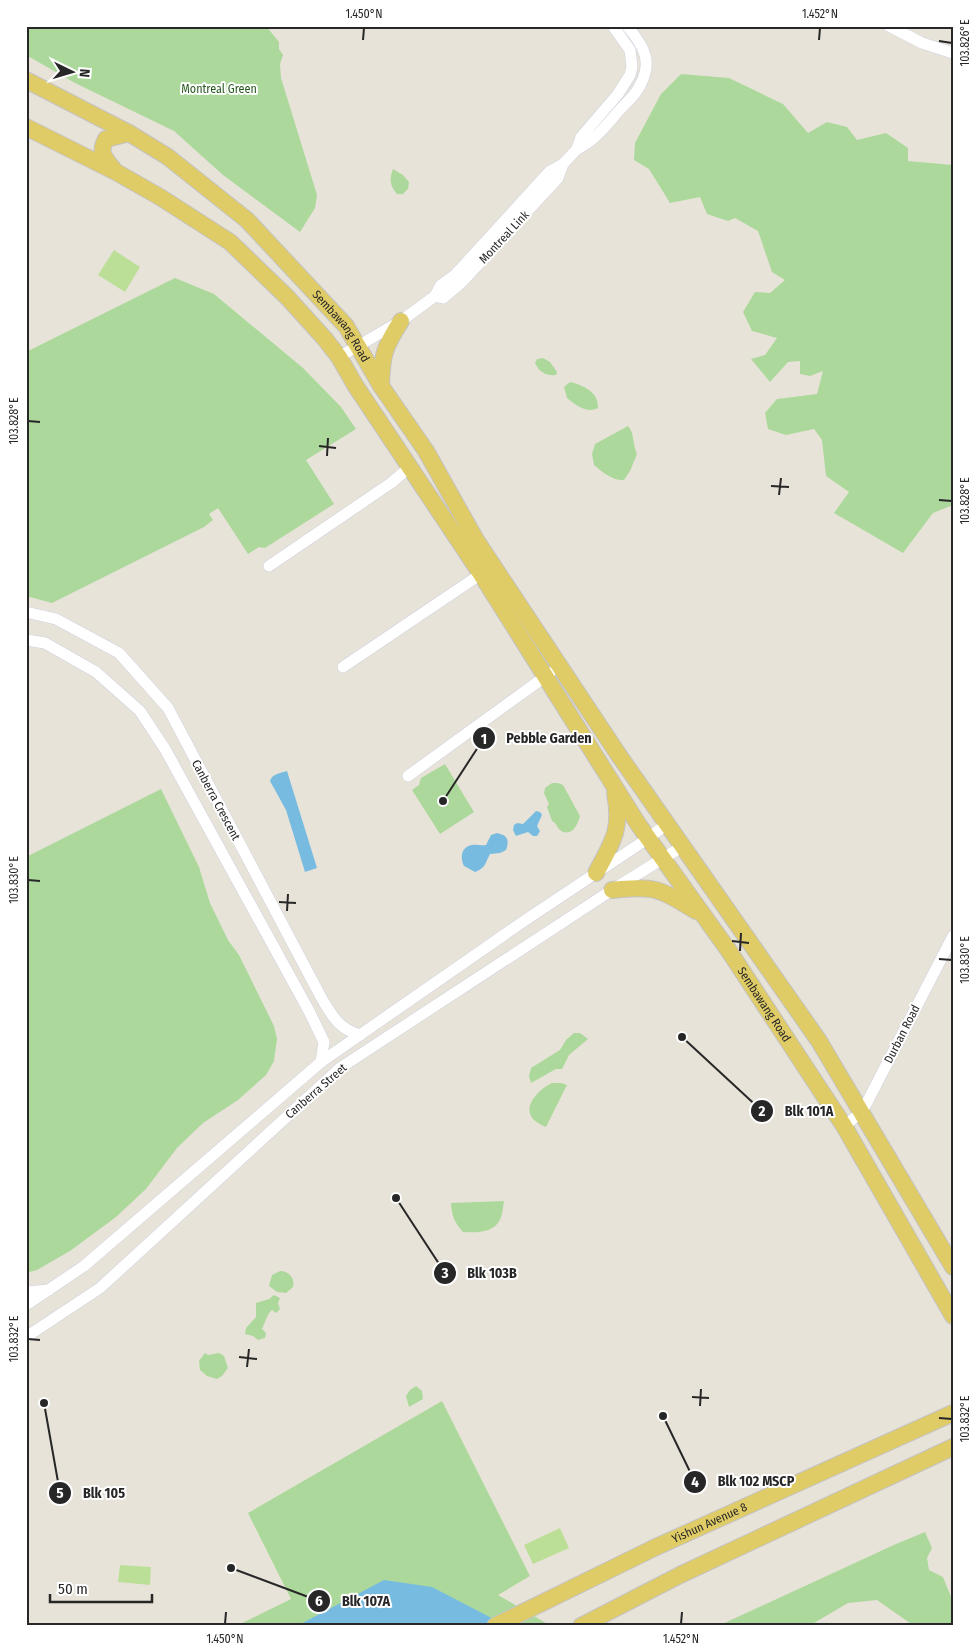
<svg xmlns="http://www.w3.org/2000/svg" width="979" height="1652" font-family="'Fira Sans Condensed',sans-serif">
	<rect width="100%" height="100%" fill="#e8e3d9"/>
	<g fill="#acd99b">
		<path d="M26 26H266L279 42V49L283 55 280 64 281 78 317 195 315 208 300 232 223 175 174 131 75 83 26 55Z"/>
		<path d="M681 74 729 78 783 104 808 133 827 122 847 127 857 140 886 133 908 148V161L953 165V505L933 513 903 553 834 513 849 492 826 476 822 440 814 429 786 435 768 429 765 413 777 399 817 394 823 371 810 376 800 374V361L788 362 770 382 751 359 765 355 777 338 752 331 743 312 755 292 770 293 785 280 772 272 758 231 735 218 728 221 707 214 700 197 670 203 649 169 634 160 635 143 661 94Z"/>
		<path d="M393 169 403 175 409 182 408 189 403 194H397C390 186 389 179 393 169Z"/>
		<path d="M175 278 214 294 303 368 341 407 356 429 306 460 334 504 265 548 259 547 248 554 218 508 209 514 213 520 204 527 52 603 26 596V352Z"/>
		<path d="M543 358 550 362 557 372 556 375C546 376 539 372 535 363L537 359Z"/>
		<path d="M570 382C583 385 599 392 598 408 586 414 576 405 567 398L564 387Z"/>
		<path d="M628 426C635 434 632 443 637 454L630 471 624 480C613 481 602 472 594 465L592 454 595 444Z"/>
		<path d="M445 764 474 812 440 834 412 790 419 785 421 778Z"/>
		<path d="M552 783H558L563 785 580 816C578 825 571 838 560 830 556 827 557 823 552 821L547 807 549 804 544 793 545 788Z"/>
		<path d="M161 789 199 867 210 903 228 940 239 955 274 1026 277 1039 274 1061 266 1075 238 1100 203 1123 177 1148 146 1189 116 1217 70 1251 37 1270 26 1273V857Z"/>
		<path d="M574 1033H580L588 1039 569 1055 562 1069H556L531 1083 529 1076 531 1068 560 1050 566 1040Z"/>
		<path d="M552 1083H561L567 1085 546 1127C516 1116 532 1093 552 1083Z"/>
		<path d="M504 1201C503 1206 503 1212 501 1217 496 1233 477 1233 463 1232 454 1222 452 1216 451 1203Z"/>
		<path d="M280 1271C289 1271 295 1278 293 1287L286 1293 277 1292 269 1286 272 1275Z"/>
		<path d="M274 1295 280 1298 278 1303 280 1309 276 1313 272 1310C267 1314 265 1323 262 1329L266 1333 265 1338 258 1340 253 1336 245 1334 246 1328 256 1317V1303L269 1299Z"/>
		<path d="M205 1353 208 1355 219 1353 224 1356 228 1368 222 1376 217 1379 207 1376 200 1370 199 1361Z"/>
		<path d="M416 1386 422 1391 423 1399 409 1407 406 1396 410 1390Z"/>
		<path d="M442 1401 530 1576 498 1595 551 1626H236L291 1599 248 1513Z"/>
		<path d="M925 1532 932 1548 927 1558 929 1570 943 1577 953 1602V1626H914L877 1600 848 1603 809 1626H718L896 1544Z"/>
	</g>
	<g fill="#bcdf98">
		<path d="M114 250 140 267 125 292 98 275Z"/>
		<path d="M560 1528 569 1548 533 1564 524 1545Z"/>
		<path d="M120 1565 151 1567 150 1585 118 1582Z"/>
	</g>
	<g fill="#77bce0">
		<path d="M287 771 317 868 305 872 286 810 270 781C272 774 280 773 287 771Z"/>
		<path d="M536 811 540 812 542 815 537 826 540 831 537 836H533L528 832 516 836 513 830 514 825 517 823 523 824Z"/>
		<path d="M497 833C507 835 510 840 506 850L500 853 490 854C485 863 486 868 475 872L464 866C460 857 461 847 472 845 477 844 481 846 486 845L491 835Z"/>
		<path d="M384 1580 432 1587 507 1626H297Z"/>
	</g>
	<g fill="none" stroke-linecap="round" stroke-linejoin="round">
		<g stroke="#cfd1de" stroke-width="12">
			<g id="minor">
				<path d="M889 26 922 43 953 53"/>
				<path d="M577 149C595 140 604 128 617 113 623 105 633 98 638 89 654 63 645 47 627 26"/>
				<path d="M435 296 443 298 462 282 558 178 563 164 577 149 581 137 618 94 630 75 632 67 630 50 613 26"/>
				<path d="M339 357 401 321 435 296 441 285 455 275 550 171 563 164"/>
				<path d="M269 566 391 483 410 467"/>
				<path d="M26 612 56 619 119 653 168 708 322 999C333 1017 338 1028 360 1035"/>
				<path d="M26 640 45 643 96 672 140 711 165 749 309 1011 324 1042 321 1062"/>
				<path d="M343 667 481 574"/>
				<path d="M408 776 550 673"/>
				<path d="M844 1126 862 1112 953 936"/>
				<path d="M26 1292 49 1290"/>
				<path d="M26 1305 84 1266 321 1062 524 921 647 839 667 824"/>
				<path d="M26 1337 100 1288 340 1068 612 890 683 846"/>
			</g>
		</g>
		<g stroke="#c3c3c3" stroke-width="18">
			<g id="primary">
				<path id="s1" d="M26 80 129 133 168 157 247 220 346 326 381 386 426 451 476 540 618 754 819 1041 953 1267"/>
				<path id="s2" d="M26 127 116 172 160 197 230 242 287 297 325 339 339 357 355 385 481 574 638 824 729 951 844 1126 953 1316"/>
				<path d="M114 170C105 158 98 153 106 139L129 133"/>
				<path d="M381 386C382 354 384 348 401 321"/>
				<path d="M596 873C613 841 622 830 615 793"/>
				<path d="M612 890C655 885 660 889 696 911"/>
				<path id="s3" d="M495 1626 656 1547 953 1413"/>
				<path d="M581 1626 680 1575 953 1447"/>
			</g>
		</g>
		<use href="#minor" stroke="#fff" stroke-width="11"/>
		<use href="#primary" stroke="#e0cc67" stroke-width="16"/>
	</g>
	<path fill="none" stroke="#272727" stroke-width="2" d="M363 40 364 28M819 40 820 28M939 41 952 43M28 421 40 422M319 446 336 448M327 456 328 438M771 486 789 487M779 495 781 478M939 500 952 501M28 880 40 881M279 902 296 903M287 911 288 894M732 941 749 943M740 951 741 933M939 959 952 960M28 1339 40 1340M239 1357 257 1359M247 1367 249 1349M692 1397 709 1398M700 1406 701 1389M939 1418 952 1419M225 1624 226 1612M681 1624 682 1612"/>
	<g text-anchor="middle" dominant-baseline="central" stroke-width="4" stroke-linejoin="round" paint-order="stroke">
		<g font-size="12" fill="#285a20" stroke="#fff">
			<text x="219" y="89">Montreal Green</text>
		</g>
		<g font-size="12" fill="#272727" stroke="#fff">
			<text transform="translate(504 237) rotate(-47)">Montreal Link</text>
			<text stroke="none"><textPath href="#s1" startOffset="405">Sembawang Road</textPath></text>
			<text transform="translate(216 800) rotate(62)">Canberra Crescent</text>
			<text stroke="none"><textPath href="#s2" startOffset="1168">Sembawang Road</textPath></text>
			<text transform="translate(902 1034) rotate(-63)">Durban Road</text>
			<text transform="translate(316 1091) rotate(-41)">Canberra Street</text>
			<text stroke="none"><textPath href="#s3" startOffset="238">Yishun Avenue 8</textPath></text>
		</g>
	</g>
	<path fill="none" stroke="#272727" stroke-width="2" d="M443 801L484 738M682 1037L762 1111M396 1198L445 1273M663 1416L695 1482M44 1403L60 1493M231 1568L319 1601"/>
	<g fill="#272727" stroke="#fff" stroke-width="2">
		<circle cx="443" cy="801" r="5"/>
		<circle cx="682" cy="1037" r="5"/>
		<circle cx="396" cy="1198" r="5"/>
		<circle cx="663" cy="1416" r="5"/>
		<circle cx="44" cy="1403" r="5"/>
		<circle cx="231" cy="1568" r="5"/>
		<circle cx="484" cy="738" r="12"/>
		<circle cx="762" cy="1111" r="12"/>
		<circle cx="445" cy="1273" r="12"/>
		<circle cx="695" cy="1482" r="12"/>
		<circle cx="60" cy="1493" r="12"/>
		<circle cx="319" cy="1601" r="12"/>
	</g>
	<g font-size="15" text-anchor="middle" font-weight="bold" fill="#fff">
		<text x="484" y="744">1</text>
		<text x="762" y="1116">2</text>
		<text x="445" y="1278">3</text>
		<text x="695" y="1487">4</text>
		<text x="60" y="1498">5</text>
		<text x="319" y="1606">6</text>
	</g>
	<g font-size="14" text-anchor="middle" font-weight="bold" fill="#272727" stroke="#fff" stroke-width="4" stroke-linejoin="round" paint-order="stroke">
		<text x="549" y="743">Pebble Garden</text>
		<text x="809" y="1116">Blk 101A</text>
		<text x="492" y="1278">Blk 103B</text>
		<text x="756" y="1486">Blk 102 MSCP</text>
		<text x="104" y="1498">Blk 105</text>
		<text x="366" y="1606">Blk 107A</text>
	</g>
	<rect width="979" height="1652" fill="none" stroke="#ffffff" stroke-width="55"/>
	<g transform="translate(72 72) rotate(95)" stroke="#ffffff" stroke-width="4" paint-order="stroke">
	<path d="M0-4L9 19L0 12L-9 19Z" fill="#272727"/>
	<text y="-8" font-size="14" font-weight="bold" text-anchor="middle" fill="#272727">N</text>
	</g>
	<path d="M50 1594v8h102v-8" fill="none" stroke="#272727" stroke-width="2.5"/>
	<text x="58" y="1594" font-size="15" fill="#272727" stroke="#ffffff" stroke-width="4" paint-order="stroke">50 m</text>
	<rect x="28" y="28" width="924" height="1596" fill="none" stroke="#272727" stroke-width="2"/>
	<g font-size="12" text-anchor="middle" fill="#272727">
		<text x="364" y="18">1.450°N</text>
		<text x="820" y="18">1.452°N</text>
		<text transform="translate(965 43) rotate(-90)" y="4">103.826°E</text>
		<text transform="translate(14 421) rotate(-90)" y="4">103.828°E</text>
		<text transform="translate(965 501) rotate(-90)" y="4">103.828°E</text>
		<text transform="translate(14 880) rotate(-90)" y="4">103.830°E</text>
		<text transform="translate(965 960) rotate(-90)" y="4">103.830°E</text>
		<text transform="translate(14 1339) rotate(-90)" y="4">103.832°E</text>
		<text transform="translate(965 1419) rotate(-90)" y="4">103.832°E</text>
		<text x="225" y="1643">1.450°N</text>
		<text x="681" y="1643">1.452°N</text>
	</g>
</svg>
